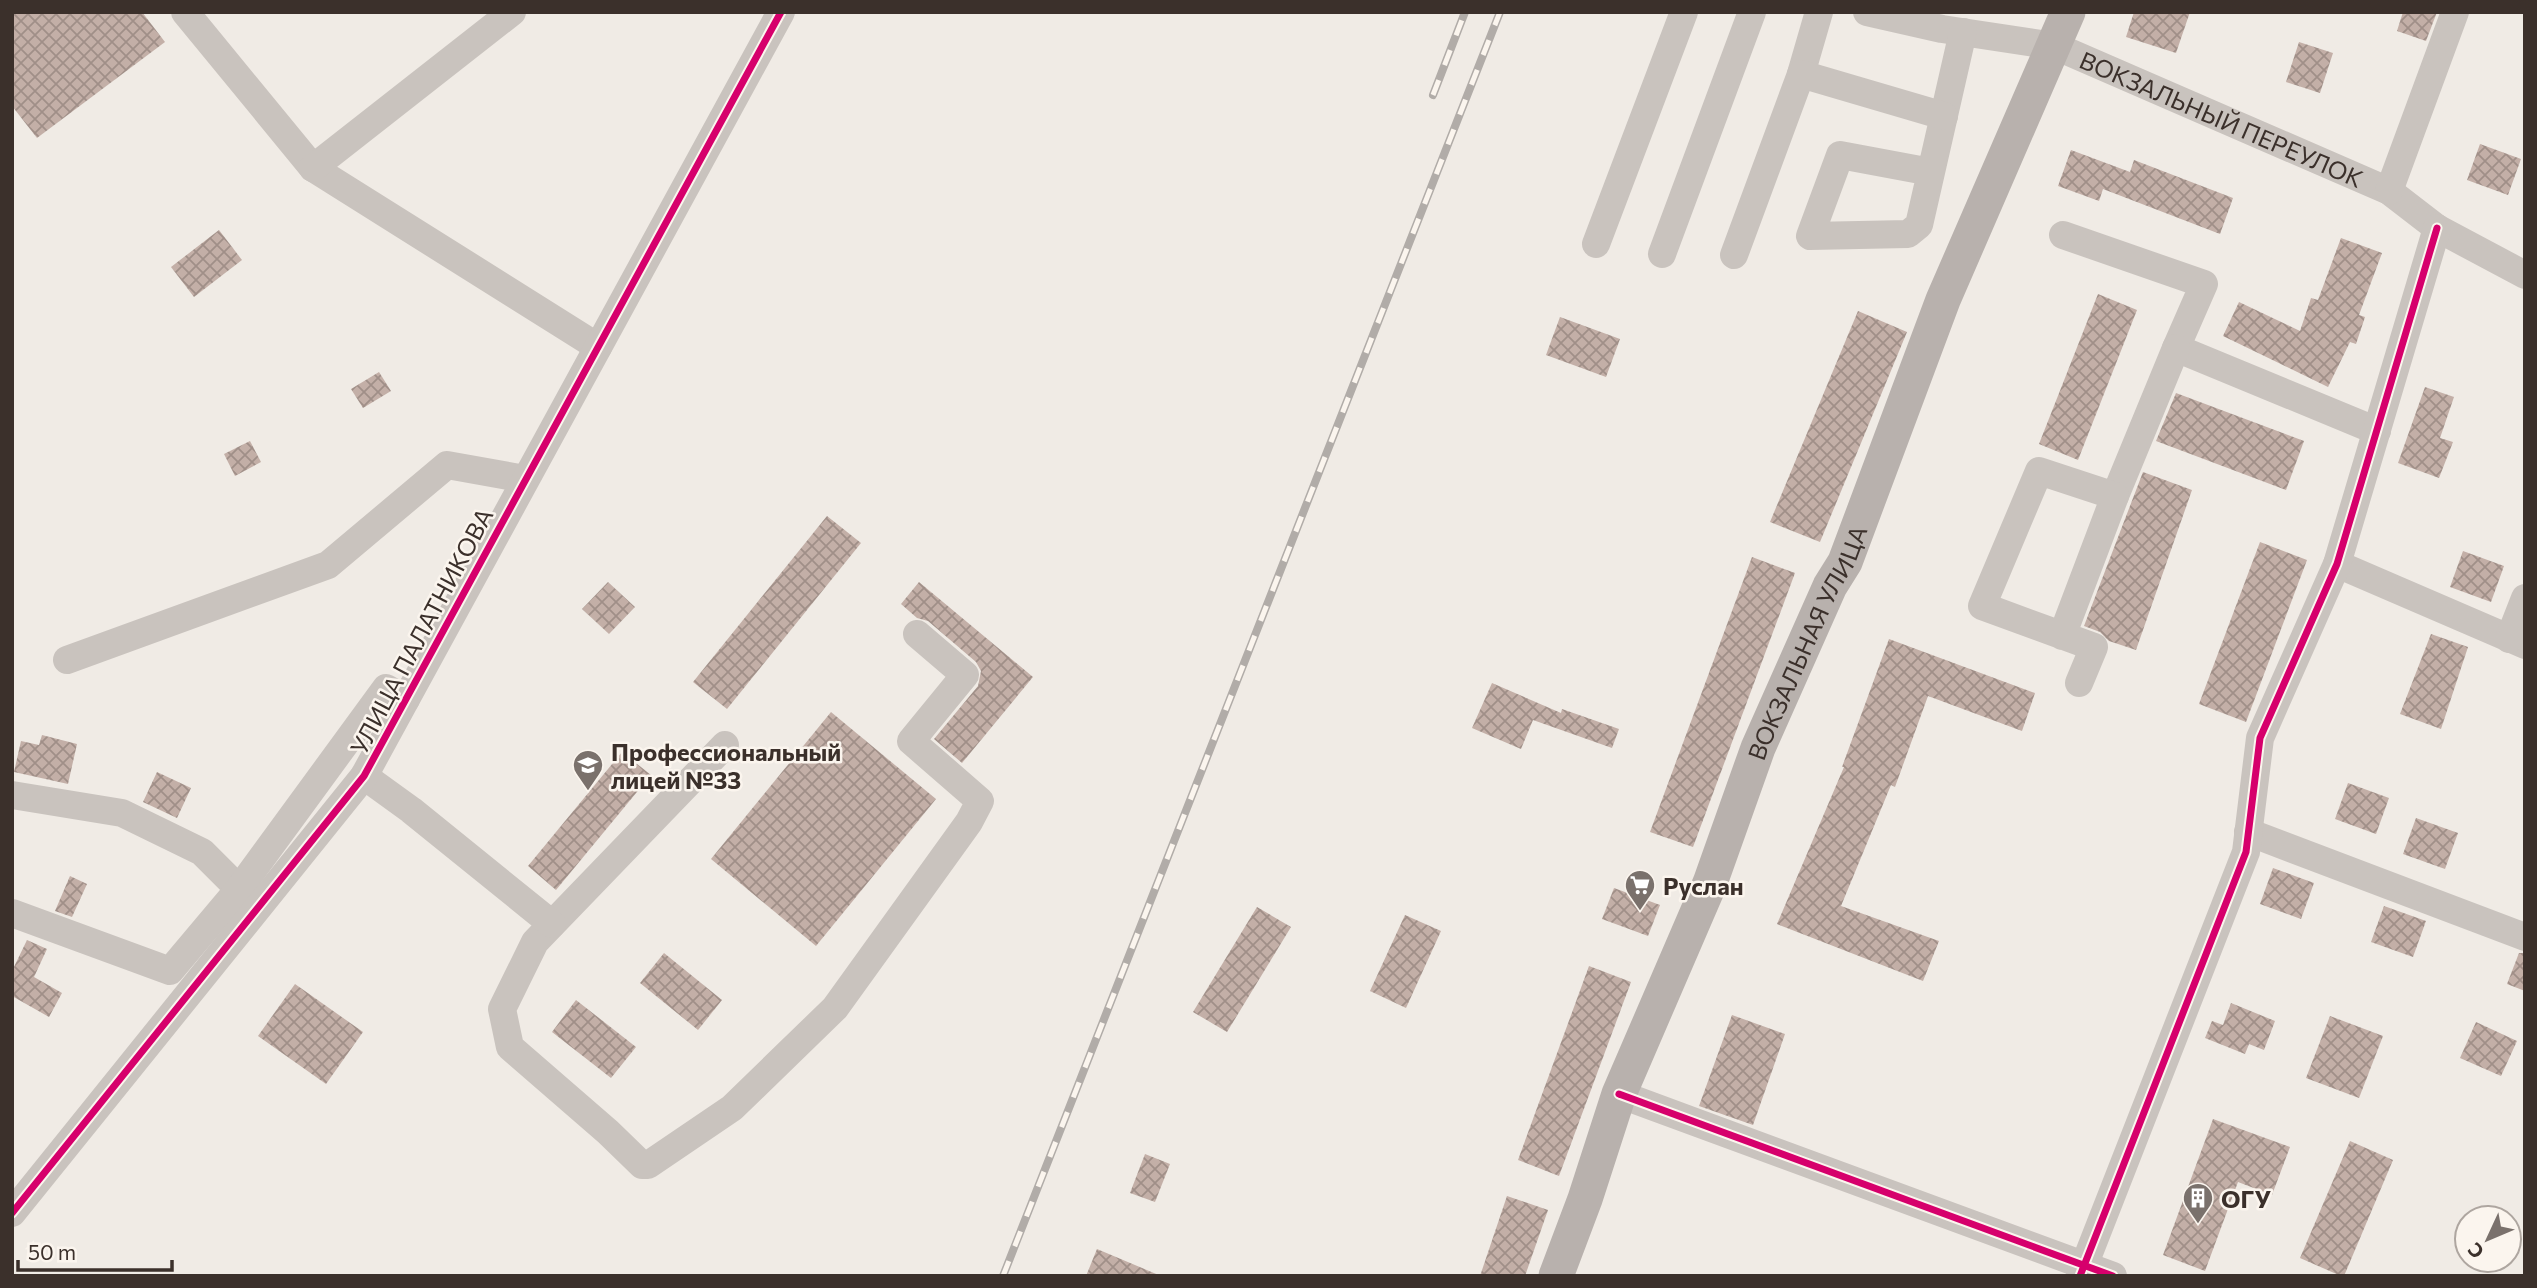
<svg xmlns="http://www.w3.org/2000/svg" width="2537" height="1288" font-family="Commissioner,sans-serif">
	<defs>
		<pattern id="building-cross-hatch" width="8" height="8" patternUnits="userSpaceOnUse" patternTransform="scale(1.75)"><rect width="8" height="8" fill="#c3afa7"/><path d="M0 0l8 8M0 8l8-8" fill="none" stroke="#a08f88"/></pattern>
	</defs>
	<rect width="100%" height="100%" fill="#f0ebe5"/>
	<g fill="url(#building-cross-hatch)">
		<path d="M12 12H142L165 42 37 138 12 106Z"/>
		<path d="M2134 12H2190L2176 53 2126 37Z"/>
		<path d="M2403 12H2437L2426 41 2397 31Z"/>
		<path d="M2299 42 2333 53 2320 93 2286 82Z"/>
		<path d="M2480 144 2521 159 2508 195 2467 180Z"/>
		<path d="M2071 150 2130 172 2134 160 2233 198 2220 234 2103 189 2099 201 2058 186Z"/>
		<path d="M219 230 242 260 194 297 171 267Z"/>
		<path d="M2341 238 2382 253 2359 315 2365 317 2356 344 2350 342 2328 387 2223 336 2239 302 2300 331 2311 298 2318 300Z"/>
		<path d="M2098 294 2137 310 2078 460 2039 444Z"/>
		<path d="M1858 311 1907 332 1820 542 1770 522Z"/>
		<path d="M1560 317 1620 339 1606 377 1546 355Z"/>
		<path d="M379 372 391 391 363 408 351 389Z"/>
		<path d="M2425 387 2454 397 2440 438 2453 442 2439 478 2398 463Z"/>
		<path d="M2176 393 2304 441 2286 490 2156 441Z"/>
		<path d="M250 441 261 462 235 476 224 454Z"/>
		<path d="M2143 472 2192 490 2136 650 2109 641 2100 632 2084 626Z"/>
		<path d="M827 516 861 543 727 709 693 682Z"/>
		<path d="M2260 542 2307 560 2246 722 2199 704Z"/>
		<path d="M2463 551 2504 566 2491 602 2450 587Z"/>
		<path d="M1752 557 1795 573 1693 847 1650 832Z"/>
		<path d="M608 582 635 607 609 634 582 609Z"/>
		<path d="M919 582 1033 677 962 763 934 739 978 686 981 671 976 662 928 621 917 618 901 604Z"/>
		<path d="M2431 634 2468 647 2441 729 2400 714Z"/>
		<path d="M1889 639 2035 693 2022 731 1928 696 1895 787 1891 785 1841 906 1939 941 1923 981 1777 924 1844 767H1842Z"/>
		<path d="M1492 683 1561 713 1562 709 1619 729 1612 748 1533 720 1521 749 1472 728Z"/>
		<path d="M831 712 936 799 816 946 711 859Z"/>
		<path d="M42 735 77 744 68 784 14 772 21 741 39 745Z"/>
		<path d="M622 752 651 775 556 890 528 866Z"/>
		<path d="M157 772 191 788 177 818 143 802Z"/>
		<path d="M2348 783 2389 798 2376 834 2335 819Z"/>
		<path d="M2416 818 2458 833 2445 869 2403 854Z"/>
		<path d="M2273 868 2314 883 2301 919 2260 904Z"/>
		<path d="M70 876 87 884 72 917 55 911Z"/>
		<path d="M1614 888 1660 905 1648 936 1602 919Z"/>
		<path d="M2384 906 2426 921 2413 957 2371 942Z"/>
		<path d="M1257 907 1291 927 1227 1032 1193 1012Z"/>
		<path d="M1405 915 1441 931 1406 1008 1370 991Z"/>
		<path d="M27 940 47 949 34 977 62 993 49 1017 12 996V971Z"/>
		<path d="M664 953 722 1000 698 1030 640 983Z"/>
		<path d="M2519 953H2525V991L2507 984Z"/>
		<path d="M1589 966 1631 982 1559 1176 1518 1160Z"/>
		<path d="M295 984 363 1032 326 1084 258 1036Z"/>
		<path d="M576 1000 636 1047 611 1078 552 1032Z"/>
		<path d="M2231 1003 2275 1021 2264 1050 2249 1044 2245 1054 2205 1038 2212 1021 2223 1025Z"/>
		<path d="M1732 1015 1785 1034 1753 1125 1699 1106Z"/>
		<path d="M2330 1016 2383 1036 2359 1098 2306 1078Z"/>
		<path d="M2476 1022 2517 1041 2501 1076 2460 1058Z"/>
		<path d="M2213 1119 2290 1147 2272 1195 2238 1182 2205 1271 2163 1255Z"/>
		<path d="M2350 1141 2393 1160 2344 1276H2341L2300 1258Z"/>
		<path d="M1145 1154 1170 1164 1155 1202 1130 1193Z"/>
		<path d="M1507 1196 1548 1210 1525 1276H1480Z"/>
		<path d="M1097 1249 1161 1276H1086Z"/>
	</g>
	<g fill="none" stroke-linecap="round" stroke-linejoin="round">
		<g stroke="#c9c3be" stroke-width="28">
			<path d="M185 12 313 168 598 347"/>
			<path id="s1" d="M1867 12 1942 29 2055 46 2389 191 2437 228 2525 275"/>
			<path d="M1801 74 1819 12"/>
			<path d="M313 168 512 12"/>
			<path d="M1931 172 1840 155 1810 236 1908 234 1919 225 1963 32"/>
			<path d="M2389 191 2455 12"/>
			<path d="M2063 235 2204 284 2176 348 2377 431"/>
			<path d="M1596 244 1684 12"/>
			<path d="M1662 254 1752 12"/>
			<path d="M1734 255 1801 74 1944 116"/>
			<path d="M2115 496 2176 348"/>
			<path d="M2337 564 2525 645"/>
			<path d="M2062 636 2115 496 2039 471 1982 606 2094 647 2079 683"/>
			<path d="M2509 639 2525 598"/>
			<path d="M67 660 328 565 447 465 525 479"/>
			<path d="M725 745 535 942 502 1009 510 1047 608 1132 642 1165H648L732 1108 835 1008 969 822 980 801 911 741 965 675 917 634"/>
			<path d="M364 776 411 810 552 924"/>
			<path d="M12 795 122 813 202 852 239 889"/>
			<path d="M2248 832 2525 937"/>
			<path d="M12 913 170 971 239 889 386 688 406 699"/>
			<path d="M1619 1094 2113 1276"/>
			<path d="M12 1213 364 776 781 12"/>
			<path d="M2080 1276 2246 852 2260 738 2337 564 2437 228"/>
		</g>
		<path stroke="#b8b1ad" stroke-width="35" id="s2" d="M1556 1276 1585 1199 1619 1094 1710 883 1758 748 1830 586 1845 562 1943 300 2068 12"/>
		<g stroke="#b1aca8" stroke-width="8">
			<g id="rail">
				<path d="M1433 95 1465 12"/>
				<path d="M1003 1276 1500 12"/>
			</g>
		</g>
		<use href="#rail" stroke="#fbf5ee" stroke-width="5" stroke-dasharray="16" stroke-linecap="butt"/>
		<g stroke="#fbf5ee" stroke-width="11">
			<g id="cycleway">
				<path d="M1619 1094 2113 1276"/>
				<path d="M12 1213 364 776 781 12"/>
				<path d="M2080 1276 2246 852 2260 738 2337 564 2437 228"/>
			</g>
		</g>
		<use href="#cycleway" stroke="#d6006c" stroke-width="7"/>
	</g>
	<defs>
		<g id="university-pin" transform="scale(1.575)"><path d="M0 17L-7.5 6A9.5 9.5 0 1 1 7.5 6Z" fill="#7a716c" stroke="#fbf5ee"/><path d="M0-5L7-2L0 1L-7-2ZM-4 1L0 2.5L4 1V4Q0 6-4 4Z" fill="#fff"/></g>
		<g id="supermarket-pin" transform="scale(1.575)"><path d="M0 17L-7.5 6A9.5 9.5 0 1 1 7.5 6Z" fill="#7a716c" stroke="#fbf5ee"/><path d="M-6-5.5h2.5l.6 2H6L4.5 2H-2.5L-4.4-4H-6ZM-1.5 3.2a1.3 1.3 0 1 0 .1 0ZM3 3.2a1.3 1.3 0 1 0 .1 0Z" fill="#fff"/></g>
		<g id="building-pin" transform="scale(1.575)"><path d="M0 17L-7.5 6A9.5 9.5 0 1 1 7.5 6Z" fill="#7a716c" stroke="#fbf5ee"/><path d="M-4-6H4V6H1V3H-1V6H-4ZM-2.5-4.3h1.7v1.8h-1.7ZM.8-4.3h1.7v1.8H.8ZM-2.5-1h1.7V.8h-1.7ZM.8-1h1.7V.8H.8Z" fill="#fff"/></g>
	</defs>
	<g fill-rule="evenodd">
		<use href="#university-pin" x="588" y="765"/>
		<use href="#supermarket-pin" x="1640" y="885"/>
		<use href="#building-pin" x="2198" y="1198"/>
	</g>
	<g text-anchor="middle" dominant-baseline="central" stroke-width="5" stroke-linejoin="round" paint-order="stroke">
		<g font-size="24" fill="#3b302b" stroke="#fbf5ee">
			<text stroke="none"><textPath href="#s1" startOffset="373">ВОКЗАЛЬНЫЙ ПЕРЕУЛОК</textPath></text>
			<text transform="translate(421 631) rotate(-62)">УЛИЦА ПАЛАТНИКОВА</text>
			<text stroke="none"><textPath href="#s2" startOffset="682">ВОКЗАЛЬНАЯ УЛИЦА</textPath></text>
		</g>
		<g font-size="24" font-weight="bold" fill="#3b302b" stroke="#fbf5ee" text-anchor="start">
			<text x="611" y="751">Профессиональный<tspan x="611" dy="28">лицей №33</tspan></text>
			<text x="1663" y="885">Руслан</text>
			<text x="2221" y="1198">ОГУ</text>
		</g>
	</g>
	<rect width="2537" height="1288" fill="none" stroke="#3b302b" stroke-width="28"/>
	<g transform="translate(2488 1239) rotate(226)"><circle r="33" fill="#fbf5ee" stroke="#aea6a0" stroke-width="2"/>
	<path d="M0-5L12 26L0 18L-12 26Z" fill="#7a716c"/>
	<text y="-10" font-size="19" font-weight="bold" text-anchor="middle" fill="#3b302b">С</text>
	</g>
	<path d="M18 1260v10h154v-10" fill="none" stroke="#3b302b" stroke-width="3.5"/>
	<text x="28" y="1260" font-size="21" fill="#3b302b" stroke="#fbf5ee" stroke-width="5" paint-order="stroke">50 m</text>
</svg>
